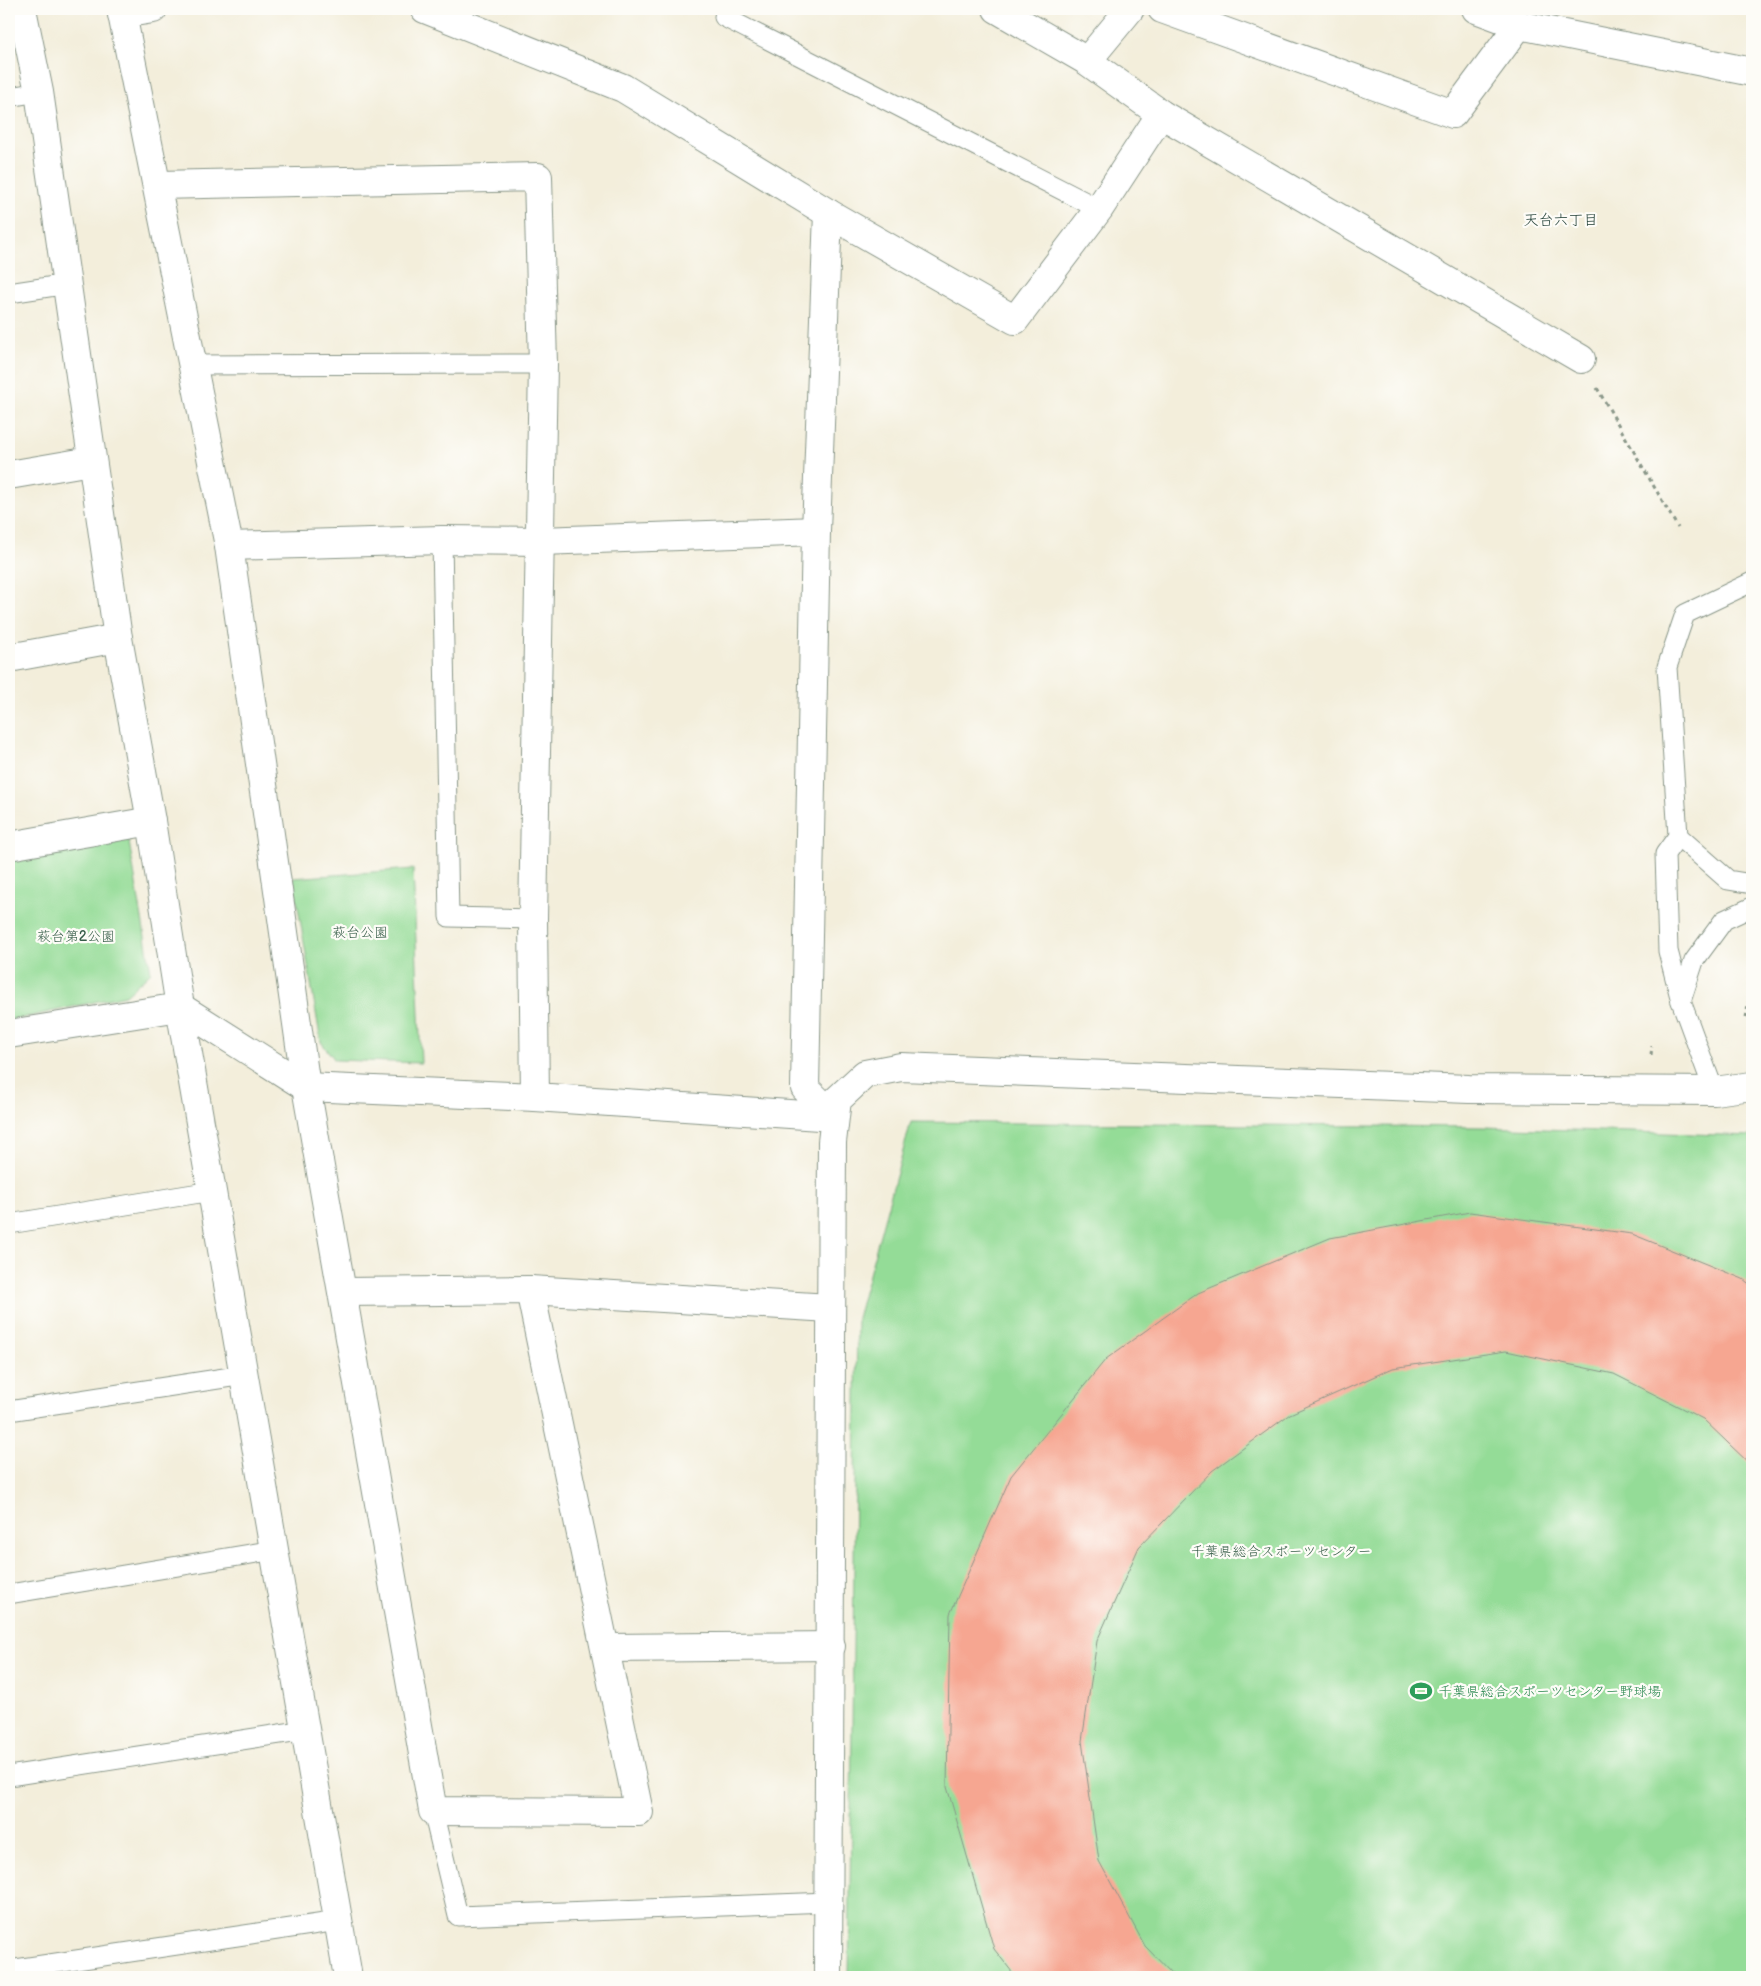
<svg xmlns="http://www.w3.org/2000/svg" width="1761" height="1986" font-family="'Balsamiq Sans','Klee One',sans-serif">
	<rect width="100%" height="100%" fill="#fdfcf7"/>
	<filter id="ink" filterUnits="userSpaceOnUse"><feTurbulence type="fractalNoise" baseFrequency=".02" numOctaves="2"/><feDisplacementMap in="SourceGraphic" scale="10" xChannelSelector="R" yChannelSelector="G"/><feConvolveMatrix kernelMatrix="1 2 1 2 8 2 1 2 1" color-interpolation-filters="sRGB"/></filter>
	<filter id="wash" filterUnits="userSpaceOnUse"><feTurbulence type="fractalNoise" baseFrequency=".0096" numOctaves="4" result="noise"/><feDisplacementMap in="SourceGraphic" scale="20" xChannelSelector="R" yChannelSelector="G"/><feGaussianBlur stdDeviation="1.12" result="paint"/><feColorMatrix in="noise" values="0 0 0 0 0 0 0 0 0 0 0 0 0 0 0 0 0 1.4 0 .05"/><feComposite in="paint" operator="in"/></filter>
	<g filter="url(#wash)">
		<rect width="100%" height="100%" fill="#f3eedb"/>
		<g fill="#94dc97" stroke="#5a8c66">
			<path d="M128 836 151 972 126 995 9 1021V856Z"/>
			<path d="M413 869 421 1063 335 1060 321 1042 293 878Z"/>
			<path d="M911 1122 1482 1127 1752 1136V1977H849L857 1318Z"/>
		</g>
		<g id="blocks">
			<path fill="#f6a691" d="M1470 1212 1632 1234 1743 1279 1752 1286V1466L1703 1419 1614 1374 1506 1351 1393 1368 1290 1414 1212 1471 1139 1547 1097 1641 1082 1741 1099 1861 1145 1946 1175 1977H1016L994 1949 947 1787 950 1614 1011 1476 1106 1359 1198 1293 1330 1238Z"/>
		</g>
	</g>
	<g filter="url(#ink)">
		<use href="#blocks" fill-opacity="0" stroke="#899688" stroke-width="1"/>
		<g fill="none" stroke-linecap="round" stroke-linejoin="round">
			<g stroke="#899688" stroke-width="21">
				<g id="service">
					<path d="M726 9 724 17 1099 209"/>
					<path d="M9 97 39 92"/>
					<path d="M9 293 68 284"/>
					<path d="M191 365 543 364"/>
					<path d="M442 540 449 917 533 919"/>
					<path d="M1752 582 1685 614 1667 667 1678 836 1665 854 1668 951 1681 1001 1694 961 1724 920 1752 907"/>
					<path d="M1678 836 1728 880 1752 884"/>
					<path d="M1681 1001 1714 1091"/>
					<path d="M9 1224 212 1191"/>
					<path d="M9 1411 244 1375"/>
					<path d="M9 1594 275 1550"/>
					<path d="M9 1776 306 1730"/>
					<path d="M433 1811 458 1916 829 1902"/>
					<path d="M9 1970 338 1921"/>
				</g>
			</g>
			<g stroke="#899688" stroke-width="30">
				<g id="minor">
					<path d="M22 9 39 92 118 638 151 821 180 1007 348 1977"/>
					<path d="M121 9 229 546 306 1087 433 1811 639 1812 530 1290"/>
					<path d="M425 9 623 88 828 213 1015 320 1099 209 1161 114"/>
					<path d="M997 9 1087 61 1161 114 1581 359"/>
					<path d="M1162 9 1453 114 1519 25"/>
					<path d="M122 14 153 9"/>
					<path d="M1087 61 1130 9"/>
					<path d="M158 185 538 177 543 364 533 919 535 1097"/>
					<path d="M9 475 91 461"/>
					<path d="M229 546 442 540 541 541 816 531"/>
					<path d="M9 658 118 638"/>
					<path d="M9 846 151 821"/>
					<path d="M9 1034 180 1007 306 1087 535 1097 834 1117 805 1088 816 531 828 213"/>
					<path d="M343 1292 530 1290 830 1308"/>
					<path d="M606 1648 831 1646"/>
				</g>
			</g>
			<g stroke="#899688" stroke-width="30">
				<g id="tertiary">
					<path d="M1476 9 1519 25 1752 72"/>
					<path d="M828 1977 832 1142 837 1100 865 1074 901 1067 1469 1089 1714 1091 1752 1086"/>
				</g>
			</g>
			<g stroke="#899688" stroke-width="3" stroke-dasharray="4 4" stroke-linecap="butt">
				<path d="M1597 388 1678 528"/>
				<path d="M1746 1018 1752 977"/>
				<path d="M1651 1055 1652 1046"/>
			</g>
			<use href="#service" stroke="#fff" stroke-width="19"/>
			<use href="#minor" stroke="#fff" stroke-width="28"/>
			<use href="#tertiary" stroke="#fff" stroke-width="28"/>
		</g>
	</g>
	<defs>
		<g id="stadium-bare" transform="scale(1.725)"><path d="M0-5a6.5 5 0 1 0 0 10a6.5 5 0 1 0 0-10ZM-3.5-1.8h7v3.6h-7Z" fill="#2e9e5b" stroke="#fdfcf7" stroke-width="2.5" paint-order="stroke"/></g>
	</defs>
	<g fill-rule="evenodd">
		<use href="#stadium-bare" x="1421" y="1691"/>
	</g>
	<g text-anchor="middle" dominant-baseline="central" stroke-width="4.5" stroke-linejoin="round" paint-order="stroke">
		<g font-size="14" fill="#365d48" stroke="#fdfcf7">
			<text x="360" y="932">萩台公園</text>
			<text x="76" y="936">萩台第2公園</text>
			<text x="1281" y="1551">千葉県総合スポーツセンター</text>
		</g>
		<g font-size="14" fill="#27864d" stroke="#fdfcf7" text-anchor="start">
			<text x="1438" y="1691">千葉県総合スポーツセンター野球場</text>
		</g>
		<g font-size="15" fill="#1f3d34" stroke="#fdfcf7">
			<text x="1561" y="220">天台六丁目</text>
		</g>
	</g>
	<rect width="1761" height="1986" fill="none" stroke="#fdfcf7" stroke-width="30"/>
</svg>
